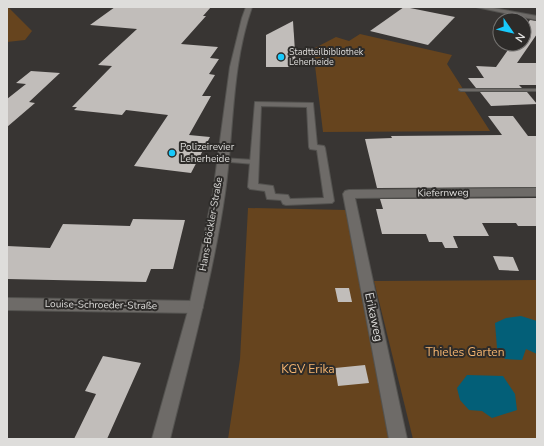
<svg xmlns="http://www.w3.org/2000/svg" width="544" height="446" font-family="'Nunito Sans',sans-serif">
	<rect width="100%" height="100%" fill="#383533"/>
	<g fill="#66441e">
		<path d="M8 7 32 31 25 40 7 42Z"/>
		<path d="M360 34 452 55 447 64 490 131 323 132 313 49 336 37 349 41Z"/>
		<path d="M248 208 347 210 392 439H228L240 359Z"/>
		<path d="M537 280V439H413L374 281Z"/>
	</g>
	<g fill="#035f78">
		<path d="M521 316 537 321V354L526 349 522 360 505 359 497 348 495 323 506 318Z"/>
		<path d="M467 375 503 376 515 394 517 410 492 418 482 411 469 410 460 400 457 388Z"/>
	</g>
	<g fill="#c1bdba">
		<path d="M115 7H211L203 16H206L181 44 218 47 210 58 219 59 209 74 215 75 202 96H211L189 135 210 137 191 173 134 166 168 115 126 110 122 115 74 110 77 107H72L112 66 98 65 137 29 90 25Z"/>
		<path d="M404 7H405L455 17 428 45 370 31Z"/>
		<path d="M530 20 537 21V34L517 63H537V85H519L522 88H476L468 78H484L476 66 496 67 512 44H524V28Z"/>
		<path d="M293 21 296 67H266V35Z"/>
		<path d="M31 71 60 73 29 102 35 103 7 127V99L26 84 16 83Z"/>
		<path d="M480 92H527L537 104 491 106Z"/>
		<path d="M488 116H513L528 136H537V187L377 188 365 139 392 138 391 136 502 135Z"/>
		<path d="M537 198V226H518L516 223H482L489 236H453L458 248H445L442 242H429L426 234H382L376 209H383L380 199Z"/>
		<path d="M133 219 185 220 173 269H151L146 282 7 279V246L50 248 63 224 130 226Z"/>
		<path d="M493 256 513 257 519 271 499 270Z"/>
		<path d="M335 288H349L352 302H338Z"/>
		<path d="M103 356 141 363 107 439H74L96 394 85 391Z"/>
		<path d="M365 365 369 383 338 386 335 368Z"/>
	</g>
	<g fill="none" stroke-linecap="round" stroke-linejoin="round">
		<g stroke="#545350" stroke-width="2">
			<g id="service">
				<path d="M459 89H537V91H461L459 90Z"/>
				<path d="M221 158 254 160 257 162 254 164 219 161 218 160Z"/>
			</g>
		</g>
		<g stroke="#545350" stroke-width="2">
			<path id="pedestrian" d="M255 102 313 103 317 145 324 146 325 148 334 201 332 203 286 205 283 204 281 200 267 199 265 191 250 189 248 187ZM261 106 307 107 309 147 310 149 317 150 324 198 290 199 288 195 275 194 273 186 258 184Z"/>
		</g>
		<g stroke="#545350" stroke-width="2">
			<g id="minor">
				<path d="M476 7H488L537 16V20Z"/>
				<path d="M537 188V196L355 198 407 439H389L343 194 345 191 349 190Z"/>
				<path d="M7 298 196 301 201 303 203 307 201 311 196 313 7 310Z"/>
			</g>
		</g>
		<g stroke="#545350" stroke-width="2">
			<path id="tertiary" d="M246 7H252C231 66 234 131 225 193 213 276 190 358 170 439H152L189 307 213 193 230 67 242 18Z"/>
		</g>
		<use href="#service" fill="#6e6b68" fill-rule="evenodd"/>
		<use href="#pedestrian" fill="#6e6b68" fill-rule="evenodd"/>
		<use href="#minor" fill="#6e6b68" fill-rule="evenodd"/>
		<use href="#tertiary" fill="#6e6b68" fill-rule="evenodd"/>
	</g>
	<g fill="#18cafc" stroke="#2d2b29" stroke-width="1.5">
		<circle cx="281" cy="57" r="4"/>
		<circle cx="172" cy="153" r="4"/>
	</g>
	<g text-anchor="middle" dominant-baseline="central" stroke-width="4" stroke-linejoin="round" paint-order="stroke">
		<g font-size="9" fill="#dedddb" stroke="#2d2b29" text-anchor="start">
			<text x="289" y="52">Stadtteilbibliothek<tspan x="289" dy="10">Leherheide</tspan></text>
		</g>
		<g font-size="10" fill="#dedddb" stroke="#2d2b29" text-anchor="start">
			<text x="180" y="147">Polizeirevier<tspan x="180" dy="12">Leherheide</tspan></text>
		</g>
		<g font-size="10" fill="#dedddb" stroke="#2d2b29">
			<text transform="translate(443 193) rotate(-1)">Kiefernweg</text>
			<text transform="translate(211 224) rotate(-80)">Hans-Böckler-Straße</text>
			<text transform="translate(101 305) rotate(1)">Louise-Schroeder-Straße</text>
		</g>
		<g font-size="12" fill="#dedddb" stroke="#2d2b29">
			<text transform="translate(374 317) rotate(78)">Erikaweg</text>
		</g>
		<g font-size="12" fill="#f4b46f" stroke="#2d2b29">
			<text x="465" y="352">Thieles Garten</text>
			<text x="308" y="369">KGV Erika</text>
		</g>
	</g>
	<rect width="544" height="446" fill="none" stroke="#dedddb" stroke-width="16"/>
	<g transform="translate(512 32) rotate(124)"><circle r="19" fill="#2d2b29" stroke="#747270"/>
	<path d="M0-3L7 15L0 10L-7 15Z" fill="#18cafc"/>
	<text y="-6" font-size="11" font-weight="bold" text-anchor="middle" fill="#dedddb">N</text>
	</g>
</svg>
